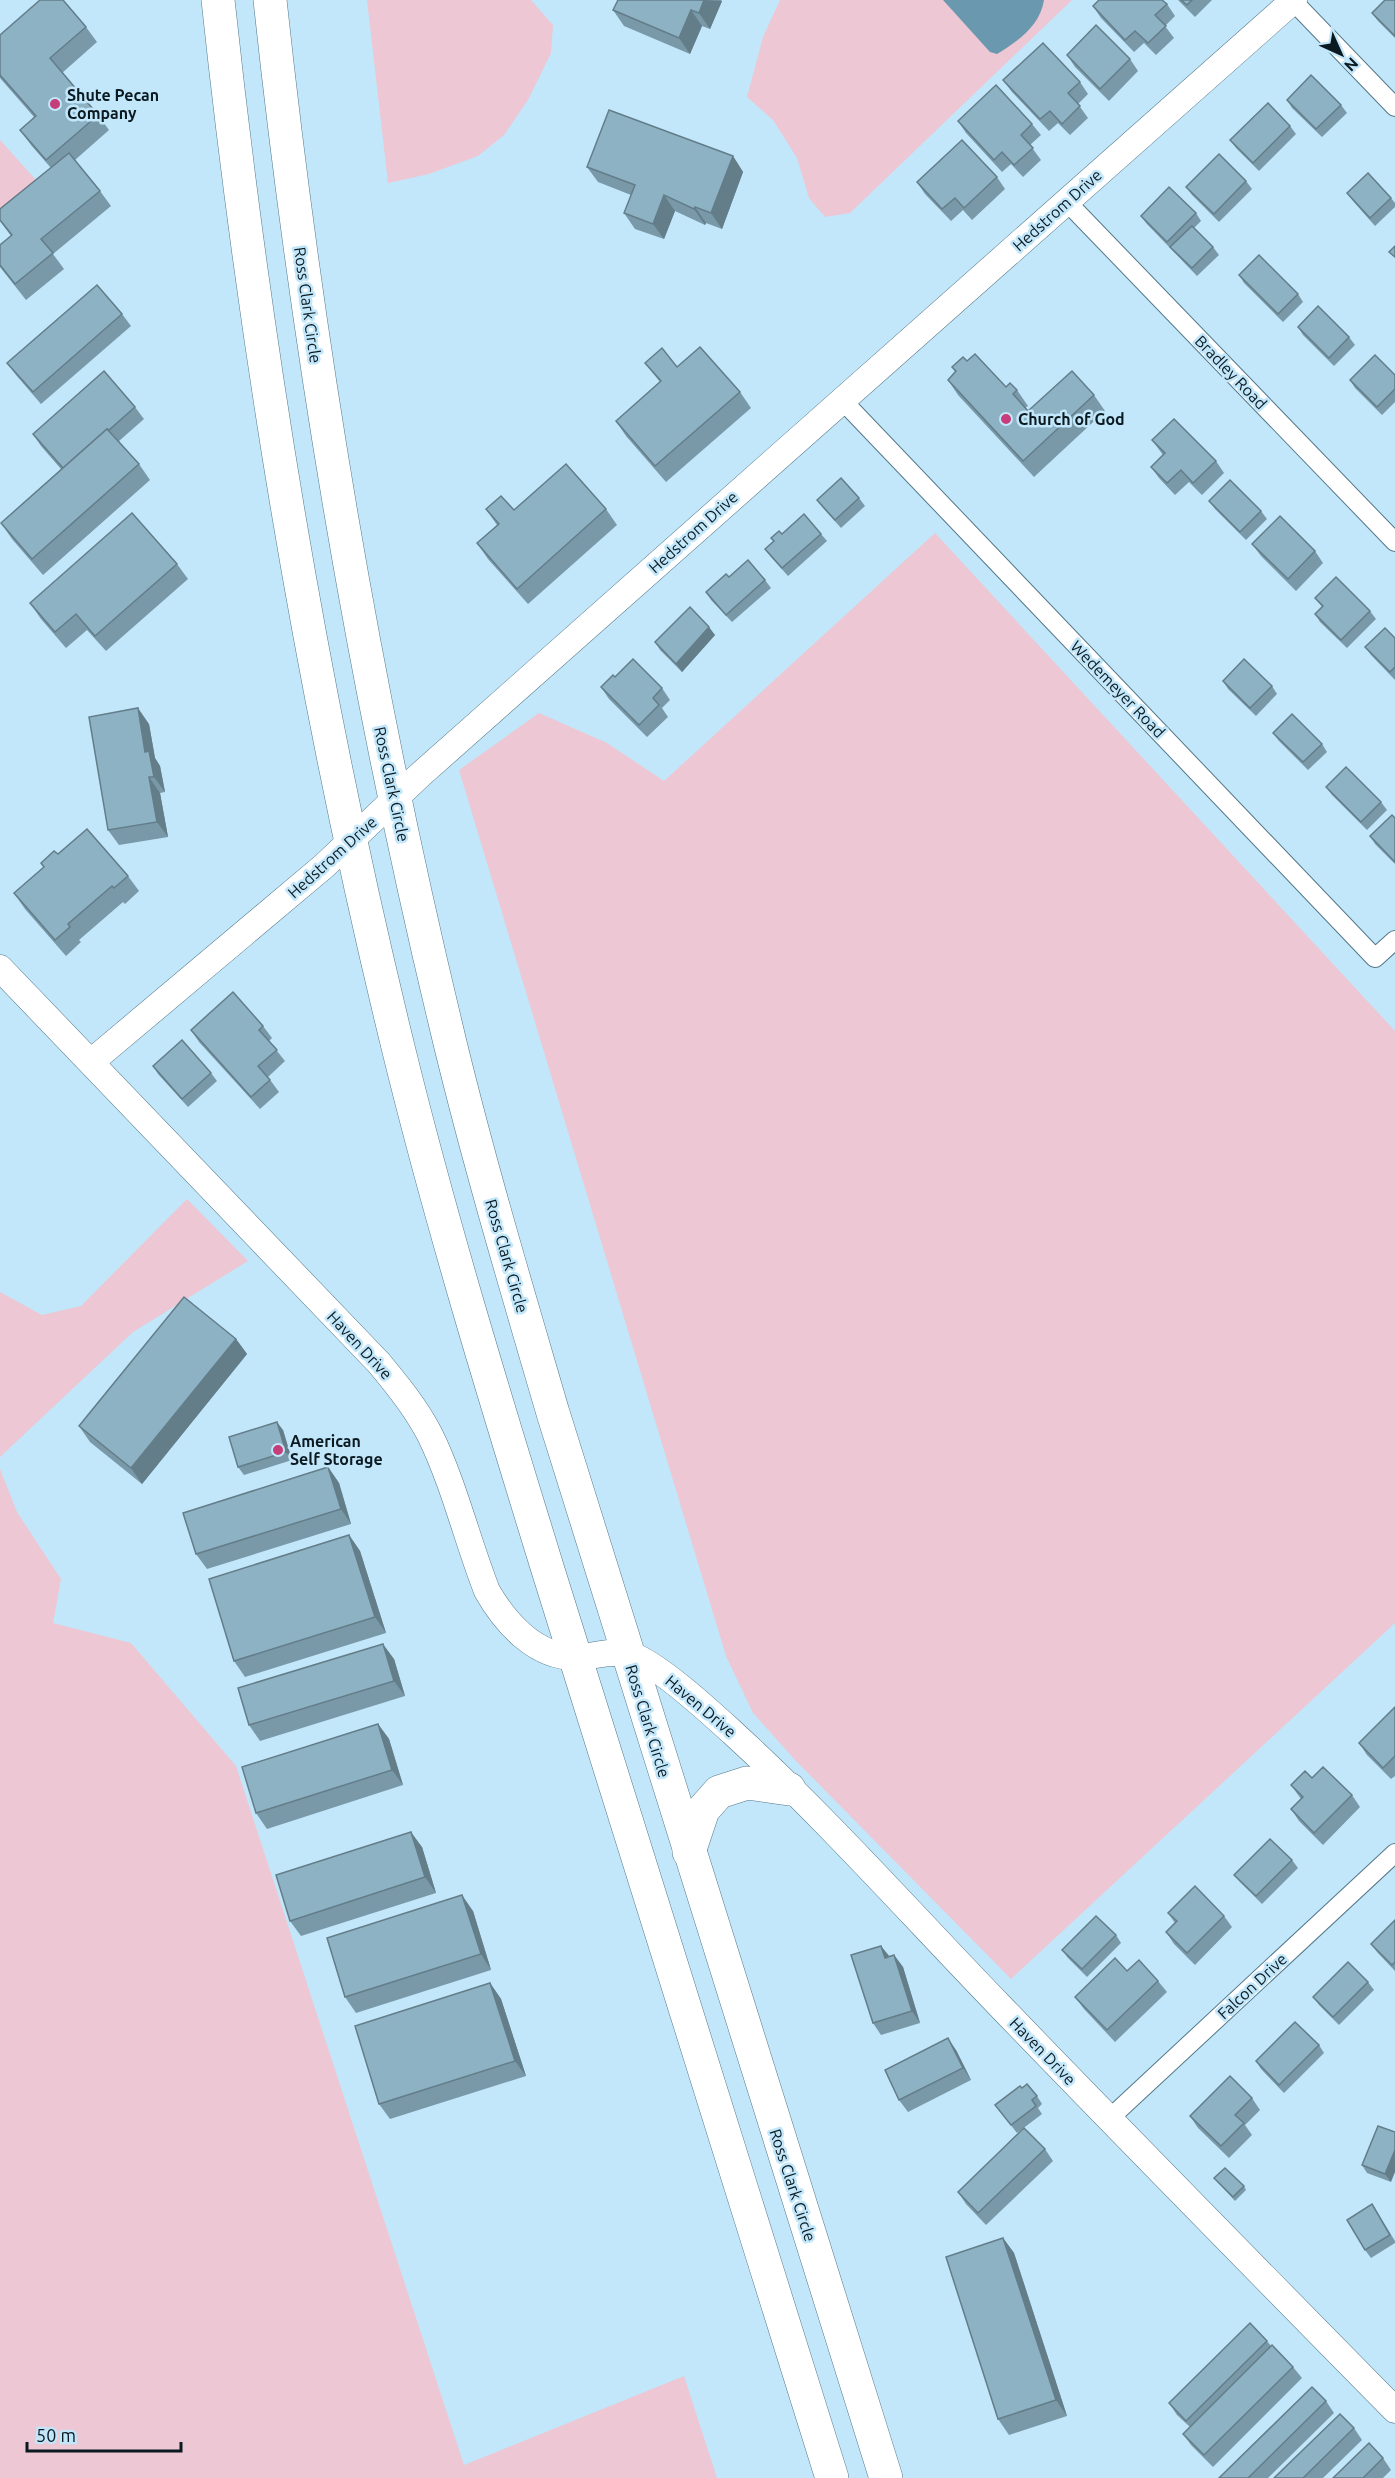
<svg xmlns="http://www.w3.org/2000/svg" width="1395" height="2478" font-family="Ubuntu,sans-serif">
	<rect width="100%" height="100%" fill="#c2e7fa"/>
	<g fill="#edc7d3">
		<path d="M367 0H531L553 25 551 53 528 100 504 135 478 156 429 174 388 183Z"/>
		<path d="M780 0H1072L850 213 825 217 809 198 797 158 773 120 747 97 763 37Z"/>
		<path d="M0 140 36 180 0 214Z"/>
		<path d="M935 533 1395 1031V1623L1011 1979 795 1760 753 1713 726 1656 459 770 539 713 607 743 664 781Z"/>
		<path d="M187 1199 248 1261 133 1332 0 1457V1292L42 1315 81 1306Z"/>
		<path d="M0 1469 17 1512 61 1579 53 1623 131 1643 236 1766 464 2465 684 2376 717 2478H0Z"/>
	</g>
	<path fill="#6998af" d="M943 0H1044C1040 26 1018 41 997 54L990 52Z"/>
	<g fill="none" stroke-linecap="round" stroke-linejoin="round">
		<g stroke="#557889" stroke-width="20">
			<g id="street">
				<path d="M1292 0 1395 107"/>
				<path d="M1067 202 1395 542"/>
				<path d="M842 400 1375 958 1395 940"/>
				<path d="M1109 2119 1395 1853"/>
			</g>
		</g>
		<g stroke="#557889" stroke-width="27">
			<g id="secondary">
				<path d="M0 968 379 1363C398 1386 416 1408 430 1435 454 1484 467 1540 487 1591 506 1624 537 1659 579 1657 594 1656 615 1650 629 1654 657 1663 710 1712 733 1733 827 1819 912 1915 1001 2007 1131 2142 1263 2276 1395 2410"/>
				<path d="M91 1062 324 866 420 775 1294 0"/>
			</g>
		</g>
		<g stroke="#557889" stroke-width="34">
			<g id="highway">
				<path d="M218 0C256 354 314 705 399 1051 442 1226 495 1398 548 1570 640 1873 738 2175 832 2478"/>
				<path d="M270 0C307 344 364 685 445 1022 476 1153 515 1283 553 1413L886 2478"/>
				<path d="M689 1852 703 1810 719 1792 747 1783 789 1789"/>
			</g>
		</g>
		<use href="#street" stroke="#fff" stroke-width="18"/>
		<use href="#secondary" stroke="#fff" stroke-width="26"/>
		<use href="#highway" stroke="#fff" stroke-width="33"/>
	</g>
	<g fill="#7999a9">
		<path d="M618 0H721L722 1 710 29 702 26 690 54 624 26 613 10Z"/>
		<path d="M1178 0H1212L1195 17Z"/>
		<path d="M1395 0V38L1378 21 1372 13Z"/>
		<path d="M1167 4 1175 16 1165 26 1174 38 1156 55 1144 43 1134 52 1101 18 1093 6Z"/>
		<path d="M86 27 97 42 62 73 98 115 109 130 75 160 100 191 111 206 53 254 64 269 26 300 0 267V245L11 236 0 221V209L51 168 31 145 20 130 34 117 0 78V35Z"/>
		<path d="M1067 55 1130 59 1138 71 1109 101 1075 67Z"/>
		<path d="M1003 80 1080 82 1088 94 1078 104 1088 118 1070 135 1058 123 1049 131 1012 92Z"/>
		<path d="M1287 100 1341 105 1347 113 1322 137 1292 108Z"/>
		<path d="M958 121 1032 124 1041 135 1030 145 1041 160 1023 177 1011 164 1002 172 966 133Z"/>
		<path d="M1290 126 1296 134 1259 171 1236 148 1230 140Z"/>
		<path d="M733 156 743 172 722 229 706 223 705 225 675 211 664 239 635 229 624 213 631 195 598 182 587 167Z"/>
		<path d="M997 177 1005 189 972 220 963 210 951 221 925 194 917 182Z"/>
		<path d="M1246 181 1252 189 1219 222 1192 195 1186 187Z"/>
		<path d="M1347 193 1391 198 1395 203V207L1375 226 1353 201Z"/>
		<path d="M1196 213 1201 221 1194 228 1213 247 1219 255 1197 276 1146 223 1141 216Z"/>
		<path d="M1239 275 1298 294 1303 302 1283 322 1244 283Z"/>
		<path d="M122 314 131 326 41 404 16 375 7 363Z"/>
		<path d="M1298 327 1349 337 1355 345 1334 366 1303 335Z"/>
		<path d="M967 361 1006 387 1017 390 1028 406 1025 408 1028 411 1094 395 1105 411 1034 477 958 395 948 380 955 372 952 367Z"/>
		<path d="M645 363 677 367 740 392 751 408 666 482 626 436 616 421 660 382Z"/>
		<path d="M1395 375V402L1382 415 1355 388 1350 380Z"/>
		<path d="M135 407 144 419 119 441 139 464 150 480 43 575 12 539 1 523 61 469 41 446 33 434Z"/>
		<path d="M1152 440 1216 461 1224 473 1202 495 1189 482 1175 495 1159 478 1151 467 1163 455Z"/>
		<path d="M859 498 865 506 841 528 823 508 817 500Z"/>
		<path d="M1209 501 1261 511 1267 519 1246 540 1215 509Z"/>
		<path d="M486 509 514 510 606 509 617 525 528 604 488 559 477 543 497 525Z"/>
		<path d="M782 534H821L827 541 788 576 771 557 765 549Z"/>
		<path d="M1252 544 1315 551 1323 563 1296 591 1261 556Z"/>
		<path d="M177 564 188 579 106 651 87 630 66 648 41 619 30 603Z"/>
		<path d="M765 580 771 588 732 622 711 600 706 592Z"/>
		<path d="M1315 598 1370 611 1376 619 1347 648 1320 622 1315 614 1322 607Z"/>
		<path d="M715 635 682 672 660 650 655 642Z"/>
		<path d="M1395 638V680L1371 655 1365 647Z"/>
		<path d="M1223 681 1272 686 1277 694 1256 716 1228 689Z"/>
		<path d="M601 687 662 688 670 700 662 708 668 717 647 737 609 699Z"/>
		<path d="M149 724 155 758 160 766 165 792 160 793 168 837 119 845 108 830Z"/>
		<path d="M1273 733 1322 744 1327 752 1308 770 1279 741Z"/>
		<path d="M1326 787 1381 802 1387 810 1367 830 1332 795Z"/>
		<path d="M1395 818V864L1375 844 1370 836Z"/>
		<path d="M58 854 128 876 139 891 125 904 123 902 79 940 81 942 66 956 25 909 14 893Z"/>
		<path d="M263 1026 272 1038 269 1041 285 1061 268 1077 279 1092 260 1109 199 1042 191 1030Z"/>
		<path d="M153 1066 211 1073 217 1081 188 1107 158 1074Z"/>
		<path d="M236 1339 247 1354 142 1484 90 1442 79 1426Z"/>
		<path d="M283 1430 292 1460 244 1475 238 1467Z"/>
		<path d="M328 1467 339 1483 351 1524 207 1569 196 1554Z"/>
		<path d="M349 1535 360 1551 386 1633 245 1677 234 1661Z"/>
		<path d="M394 1659 405 1696 260 1741 249 1725Z"/>
		<path d="M1395 1707V1776L1391 1779 1367 1755 1359 1743Z"/>
		<path d="M378 1724 389 1739 403 1785 267 1829 256 1813Z"/>
		<path d="M1312 1778 1352 1795 1360 1807 1323 1845 1299 1821 1291 1809 1301 1799 1291 1785Z"/>
		<path d="M422 1847 436 1893 301 1936 290 1921Z"/>
		<path d="M1292 1860 1298 1868 1262 1904 1240 1882 1234 1875Z"/>
		<path d="M473 1911 491 1970 356 2013 345 1997Z"/>
		<path d="M1168 1913 1224 1916 1232 1927 1195 1965 1174 1944 1166 1932 1175 1923Z"/>
		<path d="M1395 1920V1971L1377 1952 1371 1944Z"/>
		<path d="M1116 1935 1121 1943 1087 1977 1068 1958 1062 1950Z"/>
		<path d="M881 1946 889 1957 894 1955 903 1967 920 2023 881 2035 873 2023Z"/>
		<path d="M1127 1971 1158 1981 1167 1992 1115 2042 1084 2009 1075 1997Z"/>
		<path d="M1368 1982 1374 1990 1339 2025 1319 2005 1313 1997Z"/>
		<path d="M490 1983 501 1999 526 2076 390 2119 379 2104Z"/>
		<path d="M1319 2045 1324 2053 1284 2093 1261 2069 1256 2061Z"/>
		<path d="M956 2050 971 2080 908 2112 899 2100Z"/>
		<path d="M1022 2088 1037 2096 1042 2104 1038 2108 1042 2114 1017 2133 995 2105Z"/>
		<path d="M1252 2098 1260 2110 1245 2125 1252 2135 1229 2158 1198 2128 1190 2116Z"/>
		<path d="M1378 2126 1391 2182 1367 2173 1362 2165Z"/>
		<path d="M1045 2149 1053 2161 986 2225 966 2204 958 2192Z"/>
		<path d="M1214 2178 1244 2186 1246 2190 1235 2201Z"/>
		<path d="M1377 2212 1395 2241V2243L1371 2258 1365 2250Z"/>
		<path d="M1003 2238 1014 2253 1067 2416 1009 2435 998 2419Z"/>
		<path d="M1267 2341 1271 2346 1293 2367 1302 2378 1213 2467 1191 2445 1183 2434 1190 2427 1177 2415 1169 2403Z"/>
		<path d="M1326 2401 1334 2413 1268 2478H1219Z"/>
		<path d="M1354 2428 1362 2440 1323 2478H1274Z"/>
		<path d="M1383 2458 1391 2470 1383 2478H1333Z"/>
	</g>
	<g fill="#637d89">
		<path d="M704 0 722 1 710 29 699 13Z"/>
		<path d="M691 10 702 26 690 54 679 38Z"/>
		<path d="M733 156 743 172 722 229 711 213Z"/>
		<path d="M664 195 675 211 664 239 653 224Z"/>
		<path d="M695 207 706 223 705 225 694 209Z"/>
		<path d="M709 627 715 635 682 672 676 664Z"/>
		<path d="M138 708 149 724 155 758 160 766 165 792 154 777 145 752Z"/>
		<path d="M149 777 160 793 168 837 157 822Z"/>
		<path d="M236 1339 247 1354 142 1484 131 1468Z"/>
		<path d="M277 1422 283 1430 292 1460 286 1452Z"/>
		<path d="M328 1467 339 1483 351 1524 341 1509Z"/>
		<path d="M349 1535 360 1551 386 1633 375 1617Z"/>
		<path d="M383 1644 394 1659 405 1696 394 1681Z"/>
		<path d="M378 1724 389 1739 403 1785 392 1770Z"/>
		<path d="M411 1832 422 1847 436 1893 425 1877Z"/>
		<path d="M462 1895 473 1911 491 1970 481 1954Z"/>
		<path d="M881 1946 890 1957 885 1958Z"/>
		<path d="M894 1955 903 1967 920 2023 912 2011Z"/>
		<path d="M490 1983 501 1999 526 2076 515 2061Z"/>
		<path d="M948 2038 956 2050 971 2080 963 2068Z"/>
		<path d="M1395 2150V2172L1391 2182 1385 2174Z"/>
		<path d="M1003 2238 1014 2253 1067 2416 1056 2400Z"/>
	</g>
	<g fill="#8db2c4" stroke="#637d89" stroke-width="1.5">
		<path d="M40 0H63L86 27 50 58 98 115 46 160 20 130 36 116 0 75V35Z"/>
		<path d="M618 0H704L699 13 691 10 679 38 613 10Z"/>
		<path d="M1099 0H1162L1167 4 1155 15 1166 26 1148 43 1135 31 1125 40 1093 6Z"/>
		<path d="M1181 0H1192L1187 5Z"/>
		<path d="M1385 0H1395V36L1372 13Z"/>
		<path d="M1096 25 1130 59 1100 89 1067 55Z"/>
		<path d="M1043 43 1080 82 1068 93 1080 106 1062 124 1050 111 1040 119 1003 80Z"/>
		<path d="M1311 75 1341 105 1316 129 1287 100Z"/>
		<path d="M996 85 1032 124 1021 135 1033 148 1014 165 1002 152 994 160 958 121Z"/>
		<path d="M1268 103 1290 126 1253 163 1230 140Z"/>
		<path d="M609 110 733 156 711 213 695 207 694 209 664 195 653 224 624 213 635 185 587 167Z"/>
		<path d="M962 140 997 177 964 208 955 198 942 209 917 182Z"/>
		<path d="M69 153 100 191 41 239 53 253 15 284 0 265V245L12 235 0 220V209Z"/>
		<path d="M1219 154 1246 181 1214 214 1186 187Z"/>
		<path d="M1368 173 1391 198 1370 218 1347 193Z"/>
		<path d="M1169 187 1196 213 1167 242 1141 216Z"/>
		<path d="M1192 226 1213 247 1192 268 1170 247Z"/>
		<path d="M1395 246V257L1389 252Z"/>
		<path d="M1259 255 1298 294 1278 314 1239 275Z"/>
		<path d="M97 285 122 314 33 392 7 363Z"/>
		<path d="M1318 306 1349 337 1329 358 1298 327Z"/>
		<path d="M700 347 740 392 655 466 616 421 661 381 645 363 662 348 677 367Z"/>
		<path d="M975 354 1006 387 1010 383 1017 390 1013 394 1028 411 1072 371 1094 395 1023 461 948 380 956 371 952 367 963 357 967 361Z"/>
		<path d="M1375 355 1395 375V389L1377 407 1350 380Z"/>
		<path d="M104 371 135 407 109 430 107 429 63 468 33 434Z"/>
		<path d="M1174 419 1216 461 1193 483 1181 470 1167 483 1151 467 1165 453 1152 440Z"/>
		<path d="M107 429 139 464 32 559 1 523Z"/>
		<path d="M566 464 606 509 517 589 477 543 499 524 486 509 501 496 514 510Z"/>
		<path d="M841 478 859 498 835 520 817 500Z"/>
		<path d="M1230 480 1261 511 1240 532 1209 501Z"/>
		<path d="M132 513 177 564 95 636 76 614 55 632 30 603Z"/>
		<path d="M804 514 821 534 782 568 765 549 774 541 771 538 779 531 782 534Z"/>
		<path d="M1280 516 1315 551 1288 579 1252 544Z"/>
		<path d="M748 560 765 580 726 615 706 592 726 574 729 577Z"/>
		<path d="M1336 577 1370 611 1341 640 1315 614 1323 606 1315 598Z"/>
		<path d="M690 607 709 627 676 664 655 642Z"/>
		<path d="M1385 628 1395 638V667L1390 672 1365 647Z"/>
		<path d="M633 659 662 688 653 698 659 705 639 725 601 687 613 675 615 677Z"/>
		<path d="M1244 659 1272 686 1250 708 1223 681Z"/>
		<path d="M138 708 145 752 149 751 154 777H149L157 822 108 830 89 717Z"/>
		<path d="M1292 714 1322 744 1303 762 1273 733Z"/>
		<path d="M1346 767 1381 802 1361 822 1326 787Z"/>
		<path d="M1392 815 1395 818V862L1370 836Z"/>
		<path d="M87 829 128 876 114 888 112 886 68 924 70 927 55 940 14 893 44 867 41 863 54 851 58 854Z"/>
		<path d="M233 992 263 1026 259 1030 277 1050 258 1066 270 1080 251 1097 191 1030Z"/>
		<path d="M182 1040 211 1073 182 1099 153 1066Z"/>
		<path d="M184 1297 236 1339 131 1468 79 1426Z"/>
		<path d="M277 1422 286 1452 238 1467 229 1437Z"/>
		<path d="M328 1467 341 1509 196 1554 183 1513Z"/>
		<path d="M349 1535 375 1617 234 1661 209 1579Z"/>
		<path d="M383 1644 394 1681 249 1725 238 1688Z"/>
		<path d="M1395 1707V1756L1383 1768 1359 1743Z"/>
		<path d="M378 1724 392 1770 256 1813 242 1767Z"/>
		<path d="M1323 1767 1352 1795 1314 1833 1291 1809 1303 1797 1291 1785 1305 1771 1312 1778Z"/>
		<path d="M411 1832 425 1877 290 1921 276 1875Z"/>
		<path d="M1270 1839 1292 1860 1256 1896 1234 1875Z"/>
		<path d="M1195 1886 1224 1916 1187 1953 1166 1932 1177 1921 1168 1913Z"/>
		<path d="M462 1895 481 1954 345 1997 327 1938Z"/>
		<path d="M1096 1916 1116 1935 1082 1969 1062 1950Z"/>
		<path d="M1395 1920V1962L1392 1965 1371 1944Z"/>
		<path d="M881 1946 885 1958 894 1955 912 2011 873 2023 851 1955Z"/>
		<path d="M1115 1958 1127 1971 1139 1960 1158 1981 1107 2030 1075 1997Z"/>
		<path d="M1348 1962 1368 1982 1333 2017 1313 1997Z"/>
		<path d="M490 1983 515 2061 379 2104 355 2026Z"/>
		<path d="M1295 2022 1319 2045 1279 2085 1256 2061Z"/>
		<path d="M948 2038 963 2068 899 2100 885 2070Z"/>
		<path d="M1230 2076 1252 2098 1235 2115 1244 2123 1221 2146 1190 2116Z"/>
		<path d="M1027 2084 1037 2096 1032 2100 1036 2106 1011 2125 995 2105 1020 2086 1022 2088Z"/>
		<path d="M1378 2126 1395 2132V2150L1385 2174 1362 2165Z"/>
		<path d="M1024 2128 1045 2149 978 2213 958 2192Z"/>
		<path d="M1225 2168 1244 2186 1233 2197 1214 2178Z"/>
		<path d="M1372 2204 1390 2235 1365 2250 1347 2220Z"/>
		<path d="M1003 2238 1056 2400 998 2419 946 2257Z"/>
		<path d="M1250 2323 1267 2341 1186 2421 1169 2403Z"/>
		<path d="M1272 2345 1293 2367 1204 2455 1183 2434Z"/>
		<path d="M1312 2387 1326 2401 1248 2478H1219Z"/>
		<path d="M1340 2414 1354 2428 1303 2478H1274Z"/>
		<path d="M1369 2443 1383 2458 1363 2478H1333Z"/>
	</g>
	<g fill="#c63d79" stroke="#c2e7fa" stroke-width="2">
		<circle cx="55" cy="104" r="6"/>
		<circle cx="1006" cy="419" r="6"/>
		<circle cx="278" cy="1450" r="6"/>
	</g>
	<g text-anchor="middle" dominant-baseline="central" stroke-width="5" stroke-linejoin="round" paint-order="stroke">
		<g font-size="16" font-weight="bold" fill="#0b1920" stroke="#c2e7fa" text-anchor="start">
			<text x="67" y="95">Shute Pecan<tspan x="67" dy="18">Company</tspan></text>
			<text x="1018" y="419">Church of God</text>
			<text x="290" y="1441">American<tspan x="290" dy="18">Self Storage</tspan></text>
		</g>
		<g font-size="16" fill="#0b1920" stroke="#c2e7fa">
			<text transform="translate(1057 210) rotate(-42)">Hedstrom Drive</text>
			<text transform="translate(308 305) rotate(82)">Ross Clark Circle</text>
			<text transform="translate(1231 372) rotate(46)">Bradley Road</text>
			<text transform="translate(693 532) rotate(-42)">Hedstrom Drive</text>
			<text transform="translate(1118 689) rotate(46)">Wedemeyer Road</text>
			<text transform="translate(392 784) rotate(78)">Ross Clark Circle</text>
			<text transform="translate(332 857) rotate(-42)">Hedstrom Drive</text>
			<text transform="translate(507 1256) rotate(74)">Ross Clark Circle</text>
			<text transform="translate(360 1345) rotate(47)">Haven Drive</text>
			<text transform="translate(701 1706) rotate(40)">Haven Drive</text>
			<text transform="translate(648 1721) rotate(73)">Ross Clark Circle</text>
			<text transform="translate(1252 1986) rotate(-43)">Falcon Drive</text>
			<text transform="translate(1043 2051) rotate(46)">Haven Drive</text>
			<text transform="translate(793 2185) rotate(72)">Ross Clark Circle</text>
		</g>
	</g>
	<g transform="translate(1341 54) rotate(135)" stroke="#c2e7fa" stroke-width="4.5" paint-order="stroke">
	<path d="M0-4.5L10 22L0 15L-10 22Z" fill="#0b1920"/>
	<text y="-9" font-size="16" font-weight="bold" text-anchor="middle" fill="#0b1920">N</text>
	</g>
	<path d="M27 2442v9h154v-9" fill="none" stroke="#0b1920" stroke-width="3"/>
	<text x="36" y="2442" font-size="18" fill="#0b1920" stroke="#c2e7fa" stroke-width="4.5" paint-order="stroke">50 m</text>
</svg>
